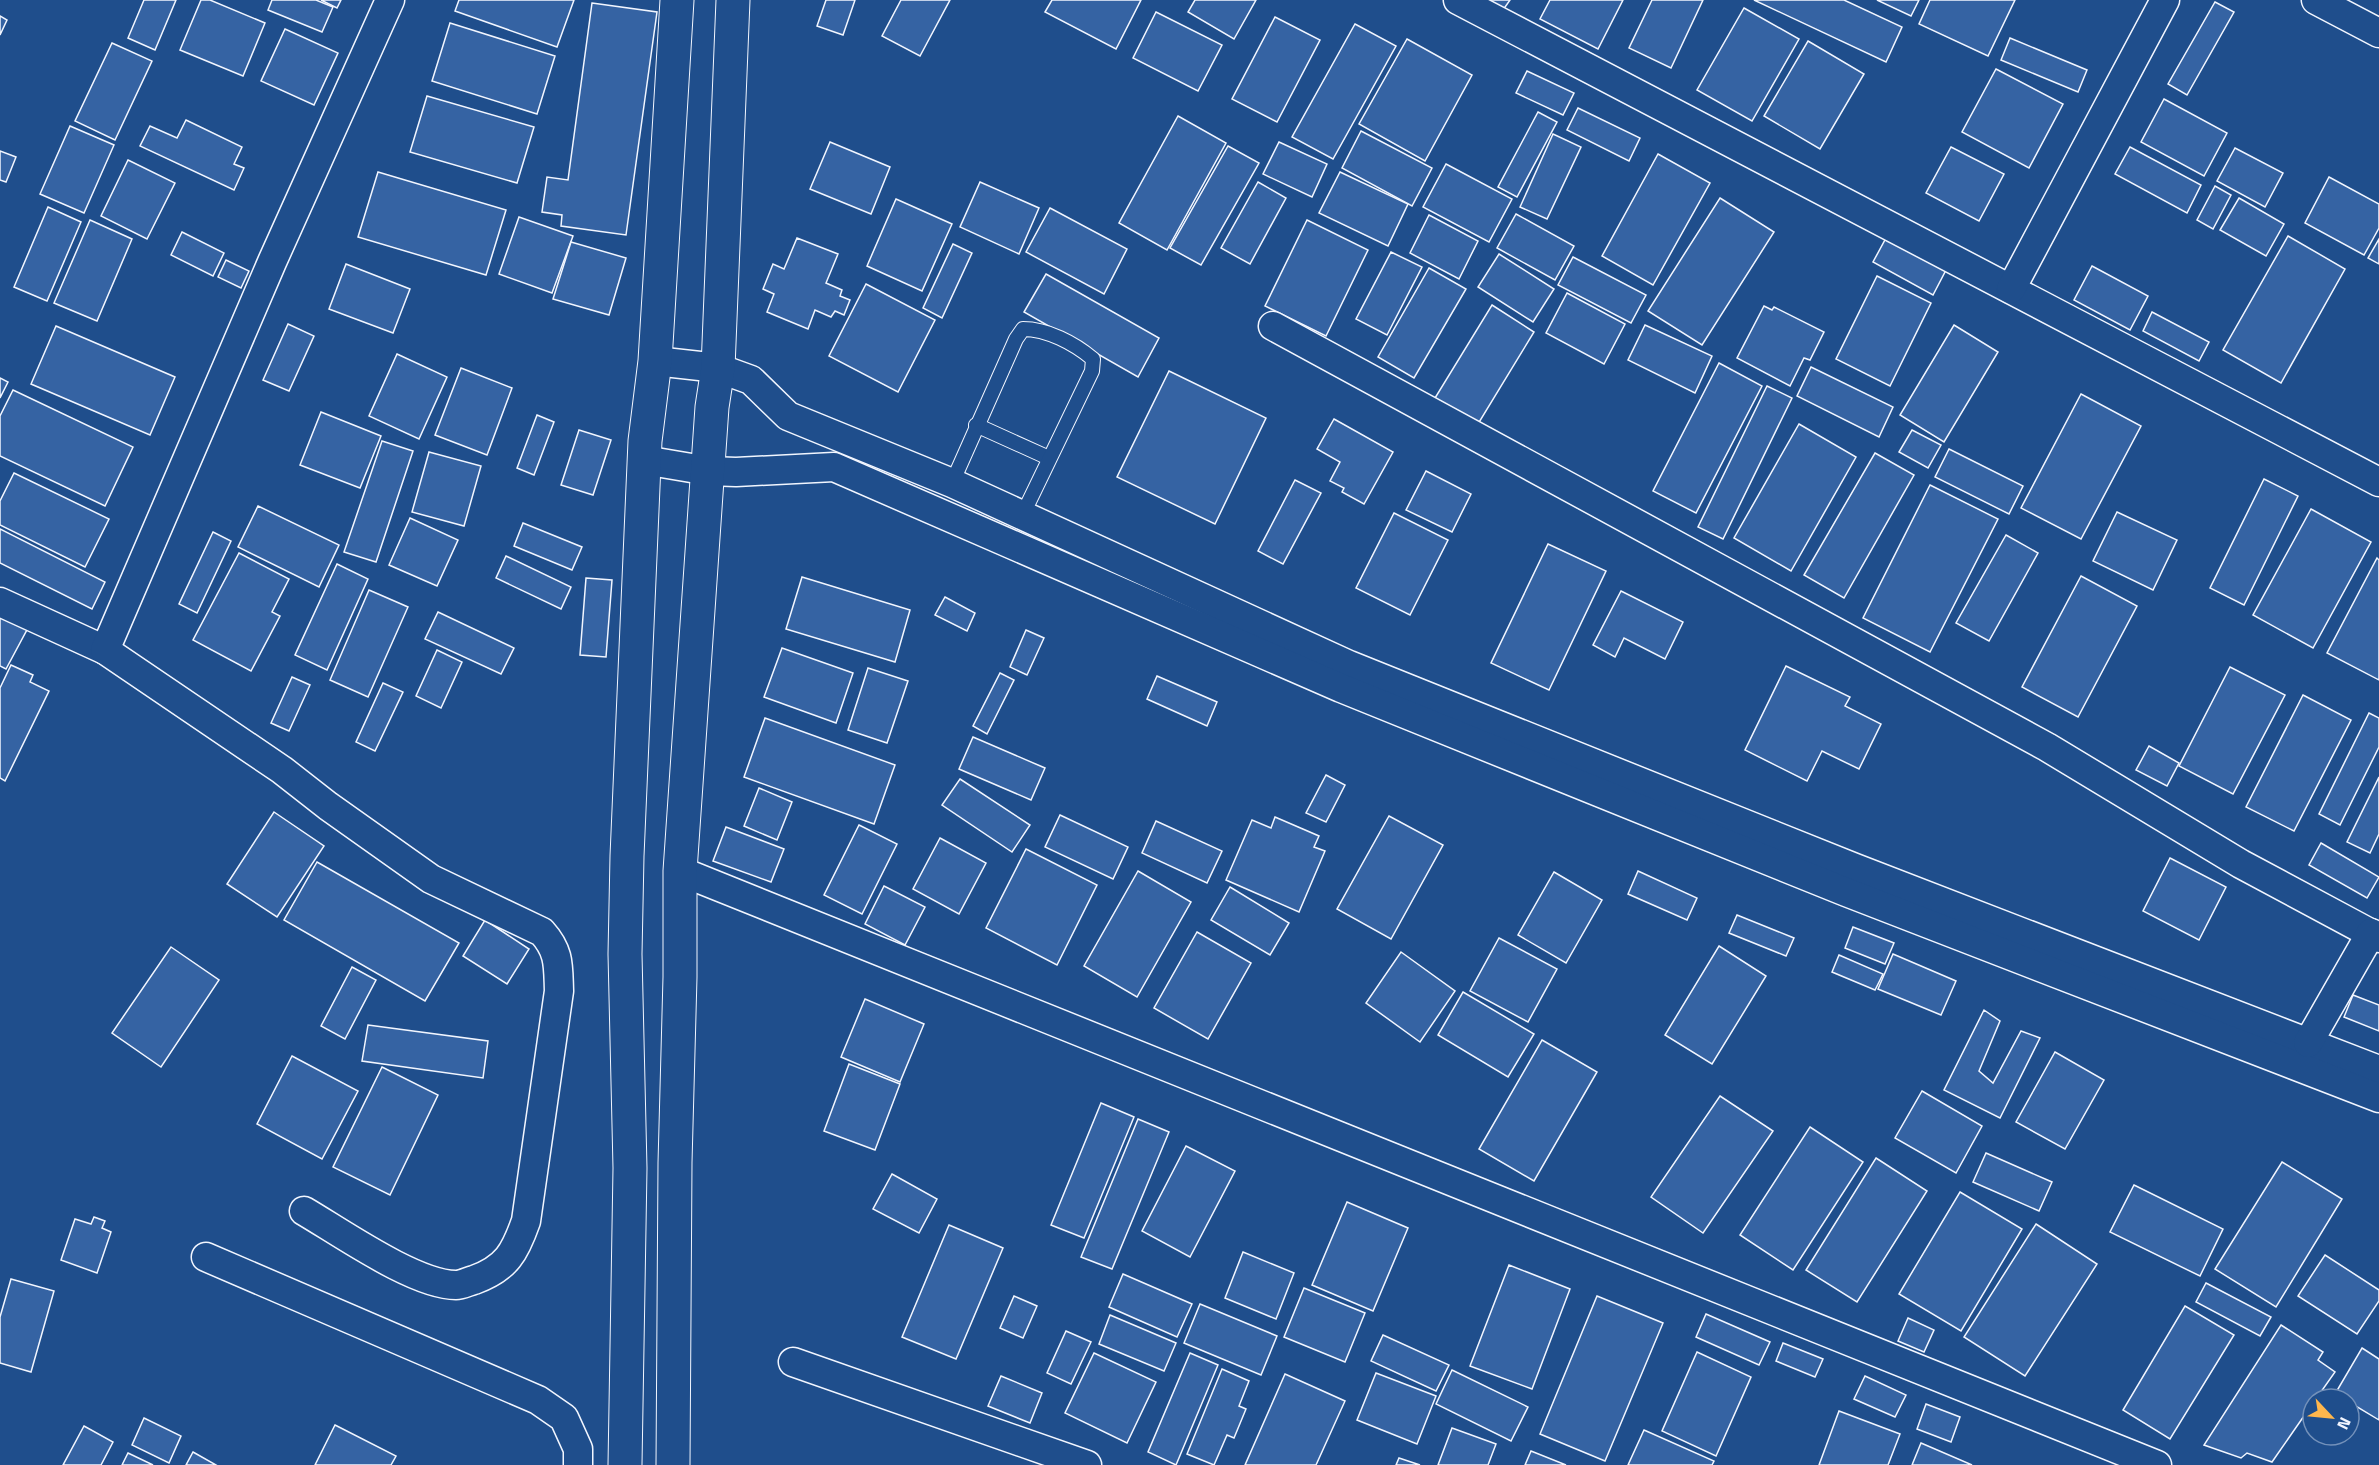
<svg xmlns="http://www.w3.org/2000/svg" width="2379" height="1465" font-family="'Titillium Web',sans-serif">
	<rect width="100%" height="100%" fill="#1f4e8c"/>
	<g fill="#3563a3" stroke="#f2f6ff" stroke-width="1.5">
		<path d="M144 0H176L155 50 128 38Z"/>
		<path d="M201 0H210L265 23 243 76 180 50Z"/>
		<path d="M272 0H316L333 7 322 32 268 10Z"/>
		<path d="M321 0H341L337 8Z"/>
		<path d="M459 0H574L557 47 455 11Z"/>
		<path d="M826 0H855L843 35 817 26Z"/>
		<path d="M901 0H950L920 56 882 36Z"/>
		<path d="M1052 0H1141L1116 49 1045 12Z"/>
		<path d="M1195 0H1256L1234 39 1188 12Z"/>
		<path d="M1486 0H1510L1503 10Z"/>
		<path d="M1550 0H1623L1598 49 1540 19Z"/>
		<path d="M1652 0H1703L1671 68 1629 48Z"/>
		<path d="M1754 0H1844L1902 27 1886 62Z"/>
		<path d="M1877 0H1919L1911 16Z"/>
		<path d="M1930 0H2015L1988 56 1919 24Z"/>
		<path d="M2215 2 2234 12 2187 95 2168 84Z"/>
		<path d="M592 3 657 12 626 235 561 226 562 215 542 212 547 177 568 180Z"/>
		<path d="M1744 8 1799 39 1752 121 1697 90Z"/>
		<path d="M1156 12 1222 45 1198 91 1133 58Z"/>
		<path d="M0 16 7 20 0 35Z"/>
		<path d="M1275 17 1320 40 1277 122 1232 99Z"/>
		<path d="M450 23 555 56 537 114 432 81Z"/>
		<path d="M1355 24 1396 46 1333 159 1292 137Z"/>
		<path d="M285 29 338 53 314 105 261 81Z"/>
		<path d="M2010 38 2087 70 2078 92 2001 60Z"/>
		<path d="M1407 39 1472 75 1425 161 1359 124Z"/>
		<path d="M1808 41 1864 74 1820 149 1764 116Z"/>
		<path d="M112 43 152 61 115 140 75 121Z"/>
		<path d="M1996 69 2063 104 2029 168 1962 132Z"/>
		<path d="M1527 71 1574 93 1563 115 1516 93Z"/>
		<path d="M427 96 534 127 517 183 410 152Z"/>
		<path d="M2164 99 2227 133 2204 176 2141 142Z"/>
		<path d="M1578 108 1640 138 1629 161 1567 130Z"/>
		<path d="M1538 112 1557 122 1517 197 1498 187Z"/>
		<path d="M1178 116 1226 143 1167 250 1119 223Z"/>
		<path d="M186 120 242 147 234 164 244 168 234 190 140 146 150 126 177 138Z"/>
		<path d="M70 126 114 145 84 213 40 194Z"/>
		<path d="M1361 131 1432 168 1412 206 1342 168Z"/>
		<path d="M1553 134 1581 147 1547 219 1520 207Z"/>
		<path d="M830 142 890 167 871 214 810 189Z"/>
		<path d="M1279 142 1327 164 1312 197 1263 174Z"/>
		<path d="M1228 146 1259 163 1201 265 1170 248Z"/>
		<path d="M1951 147 2004 174 1979 221 1926 193Z"/>
		<path d="M2130 147 2201 185 2187 213 2115 174Z"/>
		<path d="M2235 148 2283 173 2265 207 2217 181Z"/>
		<path d="M0 151 16 157 6 182 0 180Z"/>
		<path d="M1658 154 1710 183 1653 285 1602 256Z"/>
		<path d="M128 160 175 183 147 239 101 216Z"/>
		<path d="M1446 164 1512 199 1489 242 1423 207Z"/>
		<path d="M378 172 506 210 486 275 358 237Z"/>
		<path d="M1340 172 1408 204 1388 246 1319 213Z"/>
		<path d="M2329 177 2379 204V228L2364 255 2305 223Z"/>
		<path d="M980 182 1039 208 1019 254 960 227Z"/>
		<path d="M1258 182 1286 198 1250 264 1221 248Z"/>
		<path d="M2215 186 2231 195 2213 229 2197 220Z"/>
		<path d="M1720 198 1774 232 1702 345 1648 311Z"/>
		<path d="M2239 198 2284 224 2266 256 2220 230Z"/>
		<path d="M896 199 952 224 922 291 867 266Z"/>
		<path d="M48 207 81 222 47 301 14 287Z"/>
		<path d="M1050 208 1127 249 1104 294 1026 252Z"/>
		<path d="M1516 214 1574 246 1555 280 1497 248Z"/>
		<path d="M1429 215 1478 241 1459 279 1410 253Z"/>
		<path d="M519 217 573 236 552 293 499 274Z"/>
		<path d="M90 220 132 239 97 321 54 303Z"/>
		<path d="M1307 220 1368 250 1326 336 1265 306Z"/>
		<path d="M182 232 224 253 213 276 171 255Z"/>
		<path d="M2288 236 2345 269 2281 383 2223 350Z"/>
		<path d="M797 238 838 254 826 283 842 290 840 296 850 300 844 315 835 311 831 317 815 310 808 329 767 312 774 294 763 289 773 264 784 269Z"/>
		<path d="M1886 238 1946 270 1933 295 1873 262Z"/>
		<path d="M2379 239V264L2368 258Z"/>
		<path d="M571 242 626 258 609 315 553 299Z"/>
		<path d="M953 244 972 253 942 318 923 308Z"/>
		<path d="M1391 252 1422 267 1387 335 1356 319Z"/>
		<path d="M1499 254 1554 289 1533 322 1478 287Z"/>
		<path d="M1573 257 1646 295 1631 323 1558 285Z"/>
		<path d="M226 260 249 271 241 288 218 277Z"/>
		<path d="M346 264 410 289 393 333 329 309Z"/>
		<path d="M2092 266 2148 296 2130 330 2074 300Z"/>
		<path d="M1429 268 1466 289 1414 378 1378 357Z"/>
		<path d="M1046 274 1159 338 1138 377 1024 312Z"/>
		<path d="M1877 276 1931 303 1890 386 1836 359Z"/>
		<path d="M866 284 935 320 898 392 829 356Z"/>
		<path d="M1567 293 1625 324 1604 364 1546 333Z"/>
		<path d="M1492 305 1534 332 1478 424 1435 398Z"/>
		<path d="M1764 306 1772 310 1774 307 1824 332 1810 360 1804 358 1790 386 1737 358Z"/>
		<path d="M2152 312 2209 342 2199 361 2143 331Z"/>
		<path d="M288 324 314 336 289 391 263 380Z"/>
		<path d="M1645 325 1712 356 1695 393 1628 360Z"/>
		<path d="M1954 325 1998 352 1944 442 1900 415Z"/>
		<path d="M56 326 175 377 150 435 31 384Z"/>
		<path d="M397 354 447 377 419 439 369 416Z"/>
		<path d="M1719 363 1762 386 1696 513 1653 491Z"/>
		<path d="M1811 367 1893 407 1879 437 1797 396Z"/>
		<path d="M461 368 512 388 487 455 435 435Z"/>
		<path d="M1169 371 1266 418 1215 524 1117 477Z"/>
		<path d="M0 378 8 382 0 398Z"/>
		<path d="M1767 386 1792 398 1723 539 1698 527Z"/>
		<path d="M13 390 133 447 105 506 0 456V416Z"/>
		<path d="M2081 394 2141 426 2081 539 2021 508Z"/>
		<path d="M321 412 381 436 360 488 300 465Z"/>
		<path d="M537 415 554 422 534 475 517 468Z"/>
		<path d="M1334 419 1393 452 1364 504 1342 492 1344 488 1330 481 1340 462 1317 449Z"/>
		<path d="M1799 424 1856 457 1791 571 1734 538Z"/>
		<path d="M579 430 611 440 593 495 561 485Z"/>
		<path d="M1912 430 1941 445 1928 468 1899 452Z"/>
		<path d="M382 441 413 451 376 562 344 552Z"/>
		<path d="M1949 449 2023 486 2009 514 1935 477Z"/>
		<path d="M429 452 481 466 464 526 412 512Z"/>
		<path d="M1875 453 1914 475 1844 598 1804 575Z"/>
		<path d="M1426 471 1471 494 1452 532 1406 510Z"/>
		<path d="M14 473 109 519 85 567 0 525V501Z"/>
		<path d="M2264 479 2298 496 2244 605 2210 588Z"/>
		<path d="M1295 480 1321 493 1283 564 1258 551Z"/>
		<path d="M1930 485 1998 519 1930 652 1863 618Z"/>
		<path d="M258 506 339 545 319 587 238 547Z"/>
		<path d="M2311 509 2371 542 2313 648 2253 615Z"/>
		<path d="M2117 512 2177 540 2153 590 2093 561Z"/>
		<path d="M1394 513 1448 540 1410 615 1356 588Z"/>
		<path d="M410 518 458 540 437 586 389 565Z"/>
		<path d="M523 523 582 547 572 570 514 546Z"/>
		<path d="M0 529 105 582 92 609 0 563Z"/>
		<path d="M213 532 231 541 197 613 179 604Z"/>
		<path d="M2006 535 2038 553 1989 641 1956 623Z"/>
		<path d="M1548 544 1606 571 1549 690 1491 663Z"/>
		<path d="M239 553 289 579 272 612 280 616 251 671 193 640Z"/>
		<path d="M506 556 571 587 561 609 496 578Z"/>
		<path d="M2377 558 2379 560V680L2327 653Z"/>
		<path d="M337 564 368 579 327 670 295 655Z"/>
		<path d="M2081 576 2137 606 2078 717 2022 687Z"/>
		<path d="M802 577 910 610 895 662 786 629Z"/>
		<path d="M586 578 612 580 606 657 580 655Z"/>
		<path d="M369 590 408 607 368 697 330 680Z"/>
		<path d="M1621 591 1683 622 1665 659 1624 638 1615 657 1593 645Z"/>
		<path d="M945 597 975 613 967 631 935 615Z"/>
		<path d="M0 610 29 626 6 669 0 666Z"/>
		<path d="M438 612 514 648 501 674 425 639Z"/>
		<path d="M1026 630 1044 638 1027 675 1010 667Z"/>
		<path d="M782 648 853 673 836 723 764 697Z"/>
		<path d="M437 650 462 662 441 708 416 696Z"/>
		<path d="M11 665 33 675 30 682 49 691 5 781 0 778V688Z"/>
		<path d="M1786 666 1850 697 1845 706 1881 724 1859 769 1822 751 1807 781 1745 750Z"/>
		<path d="M2230 667 2285 695 2233 794 2179 766Z"/>
		<path d="M868 668 908 681 887 743 848 730Z"/>
		<path d="M1000 673 1014 680 987 734 973 726Z"/>
		<path d="M1157 676 1217 702 1207 726 1147 699Z"/>
		<path d="M292 677 310 685 289 731 271 723Z"/>
		<path d="M383 683 403 692 375 751 356 742Z"/>
		<path d="M2303 695 2351 720 2294 831 2246 807Z"/>
		<path d="M2369 713 2379 718V747L2340 825 2319 814Z"/>
		<path d="M765 718 895 765 874 824 744 777Z"/>
		<path d="M973 737 1045 768 1031 800 959 769Z"/>
		<path d="M2149 746 2179 763 2167 786 2136 770Z"/>
		<path d="M1326 775 1345 785 1326 822 1306 813Z"/>
		<path d="M2379 777V834L2370 853 2347 842Z"/>
		<path d="M960 779 1030 825 1012 852 942 805Z"/>
		<path d="M759 788 792 802 777 840 744 826Z"/>
		<path d="M274 812 324 846 277 917 227 884Z"/>
		<path d="M1060 815 1128 847 1113 879 1045 847Z"/>
		<path d="M1389 816 1443 845 1391 939 1337 909Z"/>
		<path d="M1275 817 1319 836 1314 847 1325 851 1299 912 1226 880 1252 820 1271 828Z"/>
		<path d="M1156 821 1222 851 1207 883 1142 853Z"/>
		<path d="M859 825 897 844 862 914 824 895Z"/>
		<path d="M726 827 784 849 771 882 713 861Z"/>
		<path d="M940 838 986 863 959 914 913 889Z"/>
		<path d="M2321 843 2379 877 2367 898 2309 865Z"/>
		<path d="M1026 849 1097 885 1057 965 986 928Z"/>
		<path d="M2170 858 2226 887 2199 940 2143 911Z"/>
		<path d="M317 862 459 943 425 1001 284 920Z"/>
		<path d="M1138 871 1191 902 1137 997 1084 966Z"/>
		<path d="M1638 871 1697 898 1687 920 1628 894Z"/>
		<path d="M1554 872 1602 900 1566 963 1518 935Z"/>
		<path d="M884 886 925 907 905 945 865 924Z"/>
		<path d="M1230 887 1289 923 1270 955 1211 920Z"/>
		<path d="M1737 915 1794 938 1786 956 1729 933Z"/>
		<path d="M485 920 529 949 507 984 463 956Z"/>
		<path d="M1853 927 1894 943 1885 964 1845 948Z"/>
		<path d="M1197 932 1251 963 1208 1039 1154 1008Z"/>
		<path d="M1499 938 1557 969 1528 1022 1470 991Z"/>
		<path d="M1719 946 1766 976 1712 1064 1665 1035Z"/>
		<path d="M171 947 219 980 161 1067 112 1033Z"/>
		<path d="M1401 952 1455 991 1420 1042 1366 1003Z"/>
		<path d="M1893 954 1956 981 1941 1015 1878 989Z"/>
		<path d="M1839 955 1883 974 1875 990 1832 972Z"/>
		<path d="M352 967 376 980 345 1039 321 1026Z"/>
		<path d="M1463 992 1534 1034 1508 1077 1438 1035Z"/>
		<path d="M2353 995 2379 1005V1031L2344 1017Z"/>
		<path d="M865 999 924 1024 900 1082 841 1057Z"/>
		<path d="M1984 1010 2000 1021 1979 1071 1993 1083 2021 1031 2040 1038 2000 1118 1944 1090Z"/>
		<path d="M368 1025 488 1041 483 1078 362 1061Z"/>
		<path d="M1542 1040 1597 1072 1534 1181 1479 1149Z"/>
		<path d="M2055 1052 2104 1080 2065 1149 2016 1122Z"/>
		<path d="M292 1056 358 1091 322 1159 257 1124Z"/>
		<path d="M849 1064 900 1084 875 1150 824 1131Z"/>
		<path d="M382 1067 438 1095 390 1195 333 1167Z"/>
		<path d="M1922 1091 1982 1126 1956 1173 1895 1138Z"/>
		<path d="M1720 1096 1773 1131 1703 1233 1651 1197Z"/>
		<path d="M1101 1103 1134 1117 1084 1238 1051 1225Z"/>
		<path d="M1138 1119 1169 1132 1112 1269 1081 1257Z"/>
		<path d="M1810 1127 1863 1162 1793 1270 1740 1235Z"/>
		<path d="M1186 1146 1235 1171 1190 1257 1142 1231Z"/>
		<path d="M1986 1153 2052 1182 2039 1211 1973 1182Z"/>
		<path d="M1876 1158 1927 1191 1857 1302 1806 1270Z"/>
		<path d="M2282 1162 2342 1199 2276 1307 2215 1269Z"/>
		<path d="M892 1174 937 1199 919 1233 873 1209Z"/>
		<path d="M2134 1185 2223 1229 2200 1276 2110 1232Z"/>
		<path d="M1960 1192 2022 1229 1961 1331 1899 1294Z"/>
		<path d="M1347 1202 1408 1228 1373 1311 1312 1285Z"/>
		<path d="M94 1217 105 1221 102 1228 111 1232 97 1273 61 1260 75 1219 91 1224Z"/>
		<path d="M2036 1224 2097 1264 2025 1376 1964 1337Z"/>
		<path d="M949 1225 1003 1248 956 1359 902 1337Z"/>
		<path d="M1243 1252 1294 1273 1276 1319 1225 1298Z"/>
		<path d="M2325 1255 2379 1290V1301L2357 1334 2298 1296Z"/>
		<path d="M1509 1265 1570 1289 1532 1389 1470 1366Z"/>
		<path d="M1123 1274 1192 1304 1177 1337 1109 1307Z"/>
		<path d="M11 1279 54 1291 31 1372 0 1363V1317Z"/>
		<path d="M2206 1283 2271 1317 2260 1336 2196 1302Z"/>
		<path d="M1304 1288 1365 1313 1345 1362 1284 1337Z"/>
		<path d="M1014 1296 1037 1306 1023 1338 1000 1328Z"/>
		<path d="M1597 1296 1663 1323 1605 1461 1540 1434Z"/>
		<path d="M1200 1304 1277 1336 1261 1375 1184 1343Z"/>
		<path d="M2185 1306 2234 1335 2170 1439 2123 1410Z"/>
		<path d="M1706 1314 1770 1342 1759 1365 1696 1337Z"/>
		<path d="M1110 1315 1176 1343 1164 1371 1099 1344Z"/>
		<path d="M1908 1318 1934 1330 1924 1352 1898 1341Z"/>
		<path d="M2281 1325 2323 1352 2318 1360 2335 1372 2316 1399H2313V1403L2272 1462 2247 1453 2241 1458 2204 1445Z"/>
		<path d="M1066 1331 1091 1342 1071 1384 1047 1373Z"/>
		<path d="M1383 1335 1449 1365 1436 1391 1371 1361Z"/>
		<path d="M1783 1343 1823 1359 1815 1377 1776 1361Z"/>
		<path d="M2362 1348 2379 1359V1420L2349 1402V1399H2344L2335 1394Z"/>
		<path d="M1697 1352 1751 1377 1716 1456 1662 1431Z"/>
		<path d="M1094 1353 1156 1382 1127 1443 1065 1413Z"/>
		<path d="M1190 1353 1218 1365 1176 1465 1148 1452Z"/>
		<path d="M1222 1369 1249 1381 1239 1406 1246 1409 1234 1438 1227 1435 1214 1465 1187 1454Z"/>
		<path d="M1452 1370 1528 1407 1511 1441 1436 1404Z"/>
		<path d="M1376 1373 1436 1396 1417 1444 1357 1420Z"/>
		<path d="M1285 1374 1345 1401 1316 1465H1245Z"/>
		<path d="M1001 1376 1042 1393 1030 1423 988 1406Z"/>
		<path d="M1865 1376 1906 1395 1895 1417 1854 1399Z"/>
		<path d="M1926 1404 1960 1417 1951 1442 1917 1429Z"/>
		<path d="M1839 1411 1900 1434 1888 1465H1819Z"/>
		<path d="M144 1418 181 1436 169 1463 132 1445Z"/>
		<path d="M335 1425 396 1456 391 1465H315Z"/>
		<path d="M84 1426 113 1442 101 1465H63Z"/>
		<path d="M1452 1428 1496 1444 1488 1465H1438Z"/>
		<path d="M1644 1430 1714 1461 1712 1465H1628Z"/>
		<path d="M1921 1443 1972 1465H1912Z"/>
		<path d="M1531 1451 1566 1465H1525Z"/>
		<path d="M193 1452 216 1465H186Z"/>
		<path d="M128 1453 153 1465H122Z"/>
		<path d="M1399 1458 1420 1465H1396Z"/>
	</g>
	<g fill="none" stroke-linecap="round" stroke-linejoin="round">
		<g stroke="#f2f6ff" stroke-width="16">
			<g id="lane">
				<path d="M976 425 1049 458"/>
				<path d="M952 483 1016 339 1023 329C1047 329 1074 343 1093 359L1092 371 1022 516"/>
			</g>
		</g>
		<g stroke="#f2f6ff" stroke-width="31">
			<g id="street">
				<path d="M1458 0 2379 482"/>
				<path d="M2316 0 2379 33"/>
				<path d="M2011 289 2165 0"/>
				<path d="M1273 326 2047 747 2241 864 2379 938"/>
				<path d="M655 361 718 368 751 380 788 416 952 483 1349 665 1855 868 2379 1070"/>
				<path d="M644 460 709 471 736 472 834 467 1341 688 1846 892 2379 1098"/>
				<path d="M0 602 105 650"/>
				<path d="M680 871 2157 1465"/>
				<path d="M2308 1043 2371 933"/>
				<path d="M304 1211C340 1232 415 1285 456 1285 462 1285 469 1281 474 1280 507 1268 515 1252 526 1221L559 991C558 966 560 952 542 932L431 879 328 806 282 770 105 650 272 262 390 0"/>
				<path d="M206 1257 538 1400 564 1418 578 1449V1465"/>
				<path d="M793 1362 1087 1465"/>
			</g>
		</g>
		<g stroke="#f2f6ff" stroke-width="35">
			<g id="secondary">
				<path d="M625 1465 630 1168 625 954 627 856 645 441 655 361 677 0"/>
				<path d="M673 1465 675 1163 680 977V871L712 407 718 368 733 0"/>
			</g>
		</g>
		<use href="#lane" stroke="#1f4e8c" stroke-width="14"/>
		<use href="#street" stroke="#1f4e8c" stroke-width="28"/>
		<use href="#secondary" stroke="#1f4e8c" stroke-width="33"/>
	</g>
	<g transform="translate(2331 1417) rotate(116)"><circle r="28" fill="#1f4e8c" stroke="#7391ba" stroke-width="1.5"/>
	<path d="M0-4.5L10 22L0 15L-10 22Z" fill="#ffb74d"/>
	<text y="-9" font-size="16" font-weight="bold" text-anchor="middle" fill="#f2f6ff">N</text>
	</g>
</svg>
